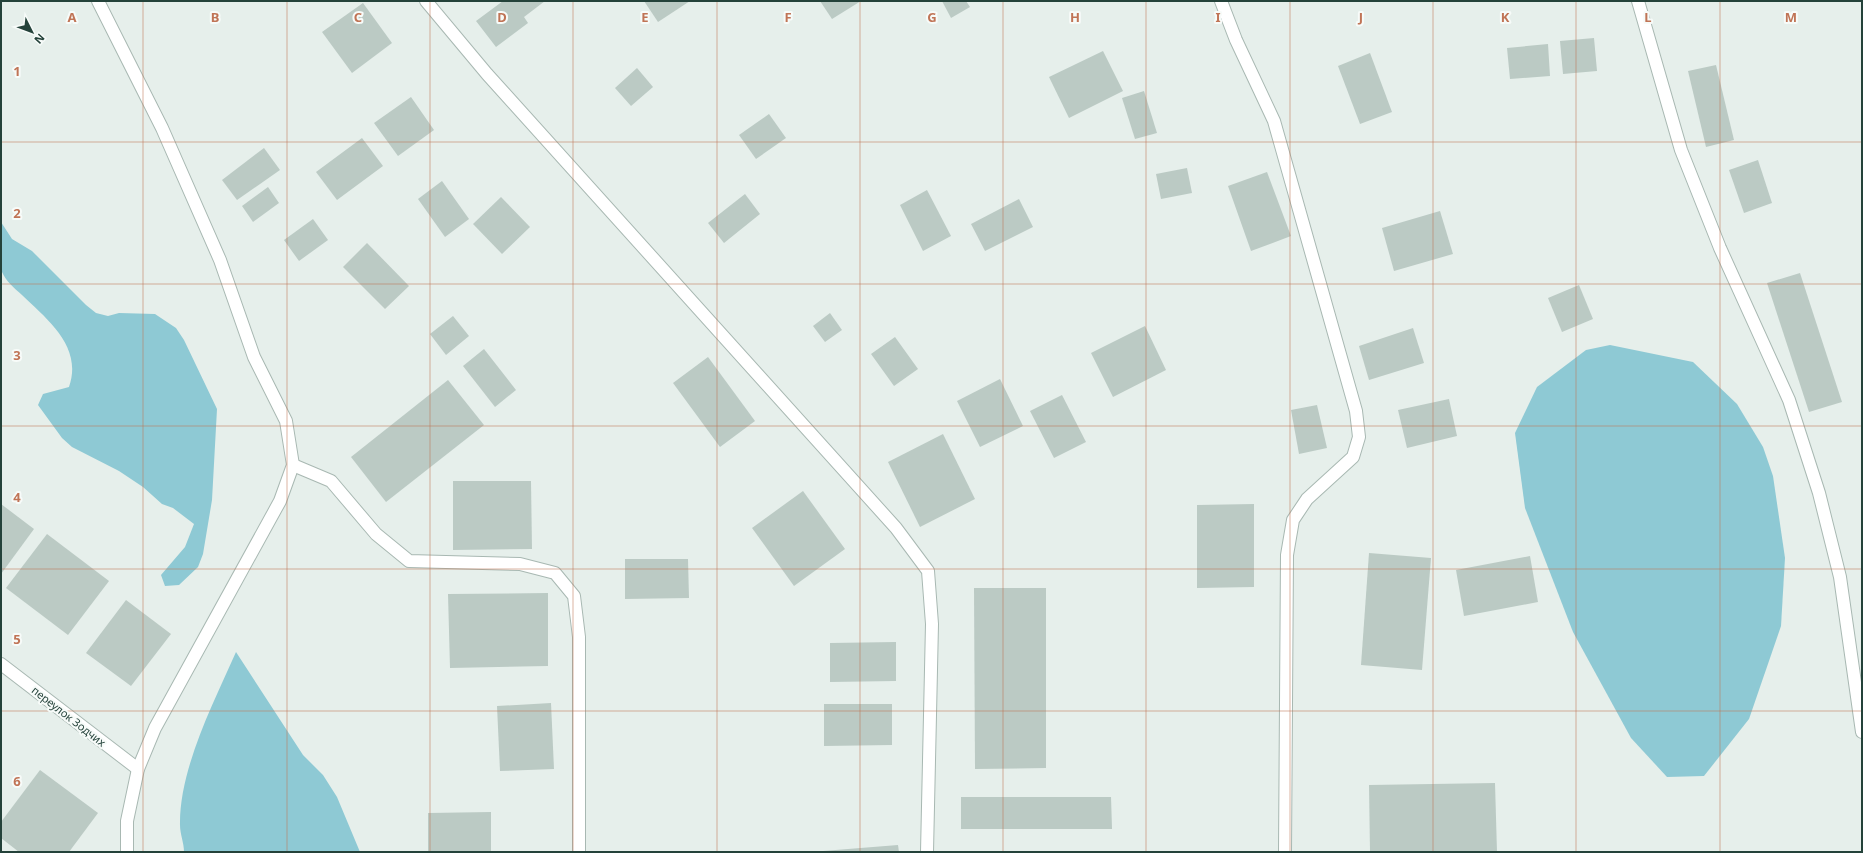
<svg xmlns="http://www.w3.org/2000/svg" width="1863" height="853" font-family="'Noto Sans',sans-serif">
	<rect width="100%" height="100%" fill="#e6efeb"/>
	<g fill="#8ec9d4">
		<path d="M1 222 12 239 32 251 86 305 96 313 108 316 119 313 155 314 176 328 184 340 217 409 212 500 203 554 198 567 179 585 165 586 161 575 185 547 194 524 173 508 162 504 143 487 119 471 72 447 62 438 38 405 43 394 69 387C83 347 48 320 22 295 14 288 6 281 2 272 0 264 1 233 1 222Z"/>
		<path d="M1610 345 1693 362 1737 404 1763 447 1773 476 1785 558 1781 626 1749 719 1704 776 1667 777 1631 738 1573 632 1525 508 1515 433 1537 387 1586 350Z"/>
		<path d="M236 652 303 755 323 775 337 797 360 852H184C184 843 180 834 180 825 179 769 214 702 236 652Z"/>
	</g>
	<g fill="#bbcac4">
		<path d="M503 1H545L524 17 528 23 496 47 476 21Z"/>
		<path d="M644 1H690L658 22Z"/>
		<path d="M820 1H861L832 19Z"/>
		<path d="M942 1H966L970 7 951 18Z"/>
		<path d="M363 3 392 43 352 73 322 32Z"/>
		<path d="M1594 38 1597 71 1563 74 1560 41Z"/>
		<path d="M1548 44 1550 76 1510 79 1507 48Z"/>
		<path d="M1103 51 1123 91 1069 118 1049 77Z"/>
		<path d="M1370 53 1392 112 1360 124 1338 66Z"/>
		<path d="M1716 65 1734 140 1706 147 1688 71Z"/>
		<path d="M637 68 653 87 631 106 615 88Z"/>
		<path d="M1144 91 1157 133 1135 139 1122 98Z"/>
		<path d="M411 97 434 130 398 156 374 123Z"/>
		<path d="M769 114 786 138 756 159 739 135Z"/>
		<path d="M362 138 383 166 337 200 316 172Z"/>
		<path d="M264 148 280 170 237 200 222 180Z"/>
		<path d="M1758 160 1772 203 1744 213 1729 170Z"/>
		<path d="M1187 168 1192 193 1161 199 1156 174Z"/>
		<path d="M1267 172 1291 236 1251 251 1228 186Z"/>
		<path d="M442 181 469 219 445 237 418 199Z"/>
		<path d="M268 187 279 203 253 222 242 206Z"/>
		<path d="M927 190 951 236 923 251 900 205Z"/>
		<path d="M745 194 760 214 724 243 708 223Z"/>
		<path d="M501 197 530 227 502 254 473 224Z"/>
		<path d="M1019 199 1033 227 985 251 971 224Z"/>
		<path d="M1440 211 1453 254 1394 271 1382 228Z"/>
		<path d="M313 219 328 240 299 261 284 240Z"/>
		<path d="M367 243 409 286 385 309 343 267Z"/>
		<path d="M1800 273 1842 402 1809 412 1767 283Z"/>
		<path d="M1579 285 1593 319 1562 332 1548 298Z"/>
		<path d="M830 313 842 330 825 342 813 326Z"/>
		<path d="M453 316 469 336 446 355 430 334Z"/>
		<path d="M1145 326 1166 370 1113 397 1091 353Z"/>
		<path d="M1413 328 1424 363 1369 380 1359 346Z"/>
		<path d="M895 337 918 369 894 386 871 354Z"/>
		<path d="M484 349 516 390 495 407 463 366Z"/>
		<path d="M708 357 755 421 720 447 673 383Z"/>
		<path d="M1000 379 1023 426 980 447 957 401Z"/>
		<path d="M448 380 484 425 386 502 351 457Z"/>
		<path d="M1062 395 1086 442 1054 458 1030 411Z"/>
		<path d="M1449 399 1457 436 1407 448 1398 410Z"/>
		<path d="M1317 405 1327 448 1299 454 1291 410Z"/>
		<path d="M943 434 975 499 920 527 888 462Z"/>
		<path d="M453 481H531L532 549 453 550Z"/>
		<path d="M803 491 845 549 794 586 752 528Z"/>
		<path d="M1 504 34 529 1 574Z"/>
		<path d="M1254 504V587L1197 588V505Z"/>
		<path d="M47 534 109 581 68 635 6 588Z"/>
		<path d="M1369 553 1431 558 1422 670 1361 665Z"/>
		<path d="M1530 556 1538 602 1464 616 1456 570Z"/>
		<path d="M625 559H688L689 598 625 599Z"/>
		<path d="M974 588H1046V768L975 769Z"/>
		<path d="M548 593V666L450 668 448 594Z"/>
		<path d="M126 600 171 634 131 686 86 653Z"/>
		<path d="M896 642V681L830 682V643Z"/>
		<path d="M551 703 554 769 500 771 497 706Z"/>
		<path d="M824 704H892V745L824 746Z"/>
		<path d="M40 770 98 813 69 852H19L1 838V822Z"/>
		<path d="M1495 783 1497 852H1370L1369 785Z"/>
		<path d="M961 797H1111L1112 829H961Z"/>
		<path d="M491 812V852H428V813Z"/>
		<path d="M898 845 899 852H823V851Z"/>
	</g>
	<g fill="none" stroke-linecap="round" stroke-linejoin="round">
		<g stroke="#a8b8b2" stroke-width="14">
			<g id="minor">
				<path d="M98 1 162 128 220 260 254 357 286 421 293 465 280 501 155 728 138 769 127 821V852"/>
				<path d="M426 1 487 74 896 528 928 571 932 624 927 852"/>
				<path d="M1221 1 1236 40 1274 121 1356 411 1359 437 1353 457 1307 499 1293 520 1287 555 1285 852"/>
				<path d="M1638 1 1681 150 1720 248 1789 400 1819 493 1840 577 1862 732"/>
				<path d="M293 465 331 481 376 534 409 561 520 564 555 573 574 596 579 637V852"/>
				<path d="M1 664 138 769"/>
			</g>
		</g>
		<use href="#minor" stroke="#fff" stroke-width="12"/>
	</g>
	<path fill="none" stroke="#c07456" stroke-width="1" stroke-opacity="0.55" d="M143 1V852M287 1V852M430 1V852M573 1V852M717 1V852M860 1V852M1003 1V852M1146 1V852M1290 1V852M1433 1V852M1576 1V852M1720 1V852M1 142H1862M1 284H1862M1 426H1862M1 569H1862M1 711H1862"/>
	<g text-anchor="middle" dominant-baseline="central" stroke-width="4" stroke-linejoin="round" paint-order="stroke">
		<g font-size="11" fill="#24423a" stroke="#f7fbf9">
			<text transform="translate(69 716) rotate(38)">переулок Зодчих</text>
		</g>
	</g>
	<g font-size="13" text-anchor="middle" font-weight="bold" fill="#c07456" stroke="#f7fbf9" stroke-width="4" stroke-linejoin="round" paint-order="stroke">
		<text x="72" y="22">A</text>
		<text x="215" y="22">B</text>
		<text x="358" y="22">C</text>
		<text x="502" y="22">D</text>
		<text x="645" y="22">E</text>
		<text x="788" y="22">F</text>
		<text x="932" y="22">G</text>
		<text x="1075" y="22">H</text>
		<text x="1218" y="22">I</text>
		<text x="1361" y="22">J</text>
		<text x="1505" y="22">K</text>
		<text x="1648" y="22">L</text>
		<text x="1791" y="22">M</text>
		<text x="17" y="76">1</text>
		<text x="17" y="218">2</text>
		<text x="17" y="360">3</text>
		<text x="17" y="502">4</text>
		<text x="17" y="644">5</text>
		<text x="17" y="786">6</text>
	</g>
	<rect width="1863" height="853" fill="none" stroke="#24423a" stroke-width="4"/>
	<g transform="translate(32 32) rotate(132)" stroke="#f7fbf9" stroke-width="3" paint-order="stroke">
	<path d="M0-3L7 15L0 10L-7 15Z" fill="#24423a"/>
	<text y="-6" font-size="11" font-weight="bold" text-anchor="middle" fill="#24423a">N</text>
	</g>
</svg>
